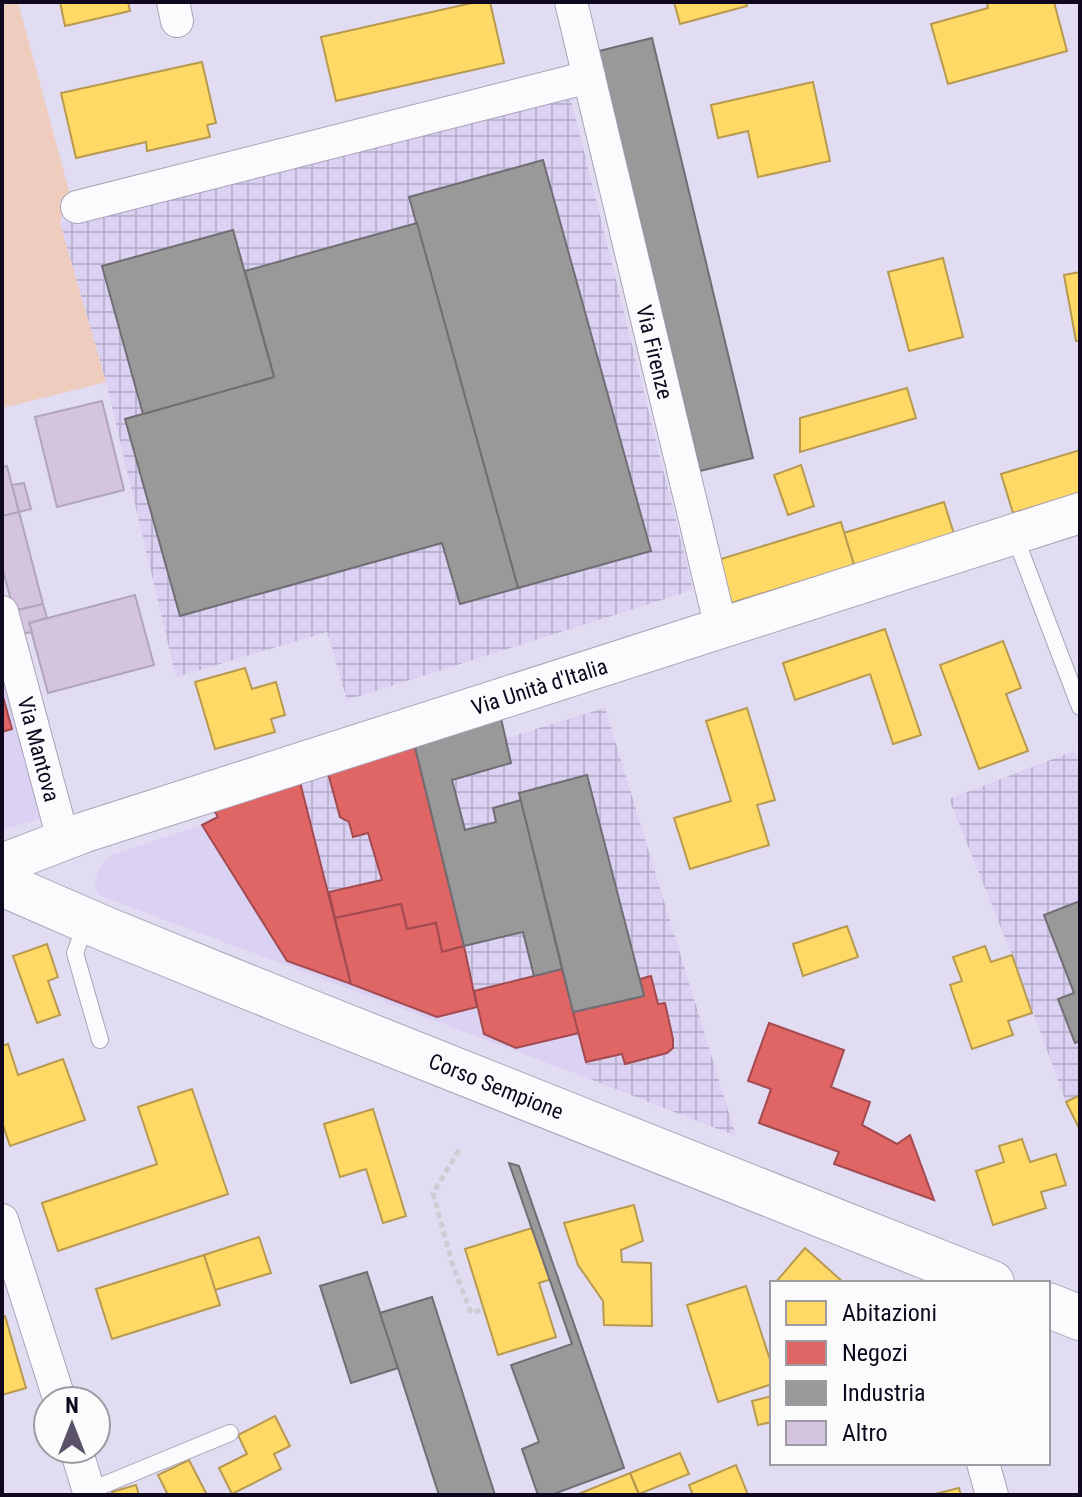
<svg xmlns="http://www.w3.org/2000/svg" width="1082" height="1497" font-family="'Roboto Condensed',sans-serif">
	<defs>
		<pattern id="industrial-grid" width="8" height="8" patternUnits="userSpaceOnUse" patternTransform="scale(2)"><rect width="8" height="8" fill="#dbd1f3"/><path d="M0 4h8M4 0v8" fill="none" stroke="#bbb2d0"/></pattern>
	</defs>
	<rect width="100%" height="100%" fill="#e2dcf2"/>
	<g fill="#dbd1f3">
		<path d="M2 663 42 818 2 830Z"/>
		<path d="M300 782 562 969 590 1079 98 895 94 884 98 872 103 863 112 855 202 825 218 818 213 809Z"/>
	</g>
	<g fill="url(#industrial-grid)">
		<path d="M571 99 693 590 347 700 327 632 176 677 106 382 60 223Z"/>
		<path d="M605 708 736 1136 590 1079 561 969 474 991 335 918 300 782 328 773 506 738Z"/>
		<path d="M1074 751 1080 766V1095L1066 1102 1012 955 949 799Z"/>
	</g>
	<path fill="#eeccbe" d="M2 2H18L69 191 60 223 106 382 2 408Z"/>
	<g fill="#ffd966" stroke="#b79a50" stroke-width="2">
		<path d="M60 2H128L130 11 65 26Z"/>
		<path d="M476 2H490L504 63 336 101 321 37Z"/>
		<path d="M674 2H746L747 6 680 24Z"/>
		<path d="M987 2H1054L1067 51 948 84 931 24 988 8Z"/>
		<path d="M202 62 216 123 207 125 210 137 147 151 146 142 76 158 61 93Z"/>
		<path d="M813 82 830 161 758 177 748 131 718 138 711 105Z"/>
		<path d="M943 258 963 337 909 351 888 272Z"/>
		<path d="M1080 272V341H1076L1064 275Z"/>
		<path d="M907 388 916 418 800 452V418Z"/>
		<path d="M1080 450V493L1013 513 1001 474Z"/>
		<path d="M801 465 814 506 788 515 774 475Z"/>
		<path d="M944 502 954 534 854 565 844 533Z"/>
		<path d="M841 522 854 565 731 603 718 560Z"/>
		<path d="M885 629 921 735 893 744 870 674 795 700 783 663Z"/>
		<path d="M1003 641 1021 688 1006 694 1028 751 979 769 940 665Z"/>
		<path d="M245 668 252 689 276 682 285 715 271 719 275 732 215 749 195 682Z"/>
		<path d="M747 708 775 800 757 805 769 845 690 869 674 818 731 801 706 721Z"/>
		<path d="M847 926 858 957 803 976 793 944Z"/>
		<path d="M47 944 58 977 48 981 60 1015 37 1023 13 956Z"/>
		<path d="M985 946 991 962 1012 955 1032 1013 1008 1021 1013 1035 972 1049 950 985 962 981 953 957Z"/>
		<path d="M8 1044 18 1075 63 1059 85 1120 10 1146 2 1122V1046Z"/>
		<path d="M192 1089 228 1194 58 1251 42 1203 157 1164 138 1107Z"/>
		<path d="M1080 1095V1130L1066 1102Z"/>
		<path d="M373 1109 406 1216 383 1223 366 1169 340 1177 324 1124Z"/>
		<path d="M1022 1139 1030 1162 1056 1154 1066 1185 1041 1192 1046 1208 993 1225 976 1171 1004 1162 999 1146Z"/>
		<path d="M634 1205 643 1241 621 1250 622 1262 651 1263 652 1326 604 1325 603 1301 578 1265 564 1223Z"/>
		<path d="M538 1226 555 1278 539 1283 556 1337 498 1355 465 1249Z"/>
		<path d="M259 1237 271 1273 215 1290 204 1255Z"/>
		<path d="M805 1248 844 1283H775Z"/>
		<path d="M204 1255 220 1305 112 1339 96 1289Z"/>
		<path d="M746 1286 772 1366V1384L718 1402 687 1305Z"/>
		<path d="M5 1316 26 1388 2 1395V1317Z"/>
		<path d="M772 1396V1422L758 1425 752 1401Z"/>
		<path d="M275 1416 290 1446 274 1454 281 1469 232 1494 219 1468 247 1454 238 1435Z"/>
		<path d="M680 1453 689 1474 639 1494 630 1473Z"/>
		<path d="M189 1460 207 1495H168L158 1475Z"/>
		<path d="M736 1465 748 1495H693L689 1485Z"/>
		<path d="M630 1473 639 1495H576Z"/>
		<path d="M136 1485 139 1495H113L112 1492Z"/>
		<path d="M959 1488 961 1495H931Z"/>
	</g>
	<g fill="#e06666" stroke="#a24a50" stroke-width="2">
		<path d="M2 693 12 729 2 732Z"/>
		<path d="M415 747 464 946 442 952 436 923 407 929 401 904 335 918 329 892 382 880 368 833 353 837 349 822 340 817 328 773Z"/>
		<path d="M300 782 351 984 287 961 202 825 218 817 213 809Z"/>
		<path d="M401 904 407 929 436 923 442 952 464 946 477 1007 437 1017 351 984 335 918Z"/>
		<path d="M562 969 579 1033 516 1048 484 1034 474 991Z"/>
		<path d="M651 976 658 1004 665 1003 673 1039V1048L667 1053 625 1064 622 1054 586 1062 573 1012 644 996 640 979Z"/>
		<path d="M769 1023 844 1050 831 1087 870 1102 862 1125 897 1144 910 1135 934 1200 834 1164 839 1152 759 1123 771 1089 748 1081Z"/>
	</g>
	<g fill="#999" stroke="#706e74" stroke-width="2">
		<path d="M652 38 753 458 700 471 599 51Z"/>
		<path d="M543 160 651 551 518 588 409 197Z"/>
		<path d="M417 223 518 588 460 604 442 543 180 616 125 419 274 377 245 271Z"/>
		<path d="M233 230 274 377 143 414 102 266Z"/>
		<path d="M501 718 511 763 452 780 465 830 496 822 493 808 521 800 562 969 534 976 523 932 464 946 415 747Z"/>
		<path d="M587 775 644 996 573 1012 519 793Z"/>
		<path d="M1080 901V1041L1075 1043 1058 999 1074 993 1044 915Z"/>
		<path d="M509 1163 519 1166 624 1468 551 1495H538L522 1449 539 1442 511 1365 572 1344Z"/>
		<path d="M367 1272 398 1368 351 1383 320 1286Z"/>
		<path d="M432 1297 495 1495H439L398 1368 380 1313Z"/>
	</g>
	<g fill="#d5c4e0" stroke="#b0a6ba" stroke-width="2">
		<path d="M102 401 124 490 57 507 35 417Z"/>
		<path d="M7 466 19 512 2 516V467Z"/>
		<path d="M24 483 31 509 19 512 12 485Z"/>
		<path d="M19 512 43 604 14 611 2 567V516Z"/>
		<path d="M135 595 154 665 48 693 29 623Z"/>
		<path d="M43 604 47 618 29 623 32 632 21 634 14 611Z"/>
	</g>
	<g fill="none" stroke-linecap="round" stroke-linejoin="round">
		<g stroke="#a9a3b8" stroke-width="18">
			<g id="service">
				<path d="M1014 534 1080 707"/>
				<path d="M86 923 75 953 100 1040"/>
				<path d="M89 1491 230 1433"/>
			</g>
		</g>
		<g stroke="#a9a3b8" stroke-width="34">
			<g id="minor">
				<path d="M173 2 177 21"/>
				<path id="s1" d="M571 2 721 628"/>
				<path d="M77 207 589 77"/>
				<path id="s2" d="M2 612 63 839"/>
				<path d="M2 1220 60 1401"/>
				<path d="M76 1449 90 1495"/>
				<path d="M983 1463 992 1495"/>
			</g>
		</g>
		<g stroke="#a9a3b8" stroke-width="42">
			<g id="tertiary">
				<path id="s3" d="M2 864 85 832 1080 513"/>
			</g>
		</g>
		<g stroke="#a9a3b8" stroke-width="46">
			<g id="primary">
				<path id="s4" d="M2 884 108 930 290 1004 992 1283"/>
				<path d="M1048 1305 1080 1318"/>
			</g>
		</g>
		<path stroke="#ceccd3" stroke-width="5" stroke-dasharray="6 4" stroke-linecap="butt" d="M459 1150 433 1193 452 1263 471 1313 484 1309"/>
		<use href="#service" stroke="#fbfafd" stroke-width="16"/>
		<use href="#minor" stroke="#fbfafd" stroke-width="32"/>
		<use href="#tertiary" stroke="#fbfafd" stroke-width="40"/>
		<use href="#primary" stroke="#fbfafd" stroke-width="44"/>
	</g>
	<g text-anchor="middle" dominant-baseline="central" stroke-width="8" stroke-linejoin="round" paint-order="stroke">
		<g font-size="22" fill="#10081e" stroke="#fbfbfb">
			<text stroke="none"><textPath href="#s1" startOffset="360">Via Firenze</textPath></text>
			<text stroke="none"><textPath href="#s3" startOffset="566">Via Unità d'Italia</textPath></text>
			<text stroke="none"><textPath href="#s2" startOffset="142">Via Mantova</textPath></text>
			<text stroke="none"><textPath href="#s4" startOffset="534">Corso Sempione</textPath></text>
		</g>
	</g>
	<rect width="1082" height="1497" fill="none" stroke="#10081e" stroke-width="8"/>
	<rect x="770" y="1281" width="280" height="184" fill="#fbfbfb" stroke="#9d9aa3" stroke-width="2"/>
	<rect x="786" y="1301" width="40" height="24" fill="#ffd966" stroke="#9d9aa3" stroke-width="2"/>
	<text x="842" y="1321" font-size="24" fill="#10081e">Abitazioni</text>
	<rect x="786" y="1341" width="40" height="24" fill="#e06666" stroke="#9d9aa3" stroke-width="2"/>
	<text x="842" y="1361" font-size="24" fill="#10081e">Negozi</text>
	<rect x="786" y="1381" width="40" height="24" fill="#999999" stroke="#9d9aa3" stroke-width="2"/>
	<text x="842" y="1401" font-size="24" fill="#10081e">Industria</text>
	<rect x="786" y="1421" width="40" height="24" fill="#d5c4e0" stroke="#9d9aa3" stroke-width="2"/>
	<text x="842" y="1441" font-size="24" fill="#10081e">Altro</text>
	<g transform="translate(72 1425)"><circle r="38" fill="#fbfbfb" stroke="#9d9aa3" stroke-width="2"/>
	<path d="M0-6L14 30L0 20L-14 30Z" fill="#5a5268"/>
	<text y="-12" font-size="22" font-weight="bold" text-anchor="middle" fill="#10081e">N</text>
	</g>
</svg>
